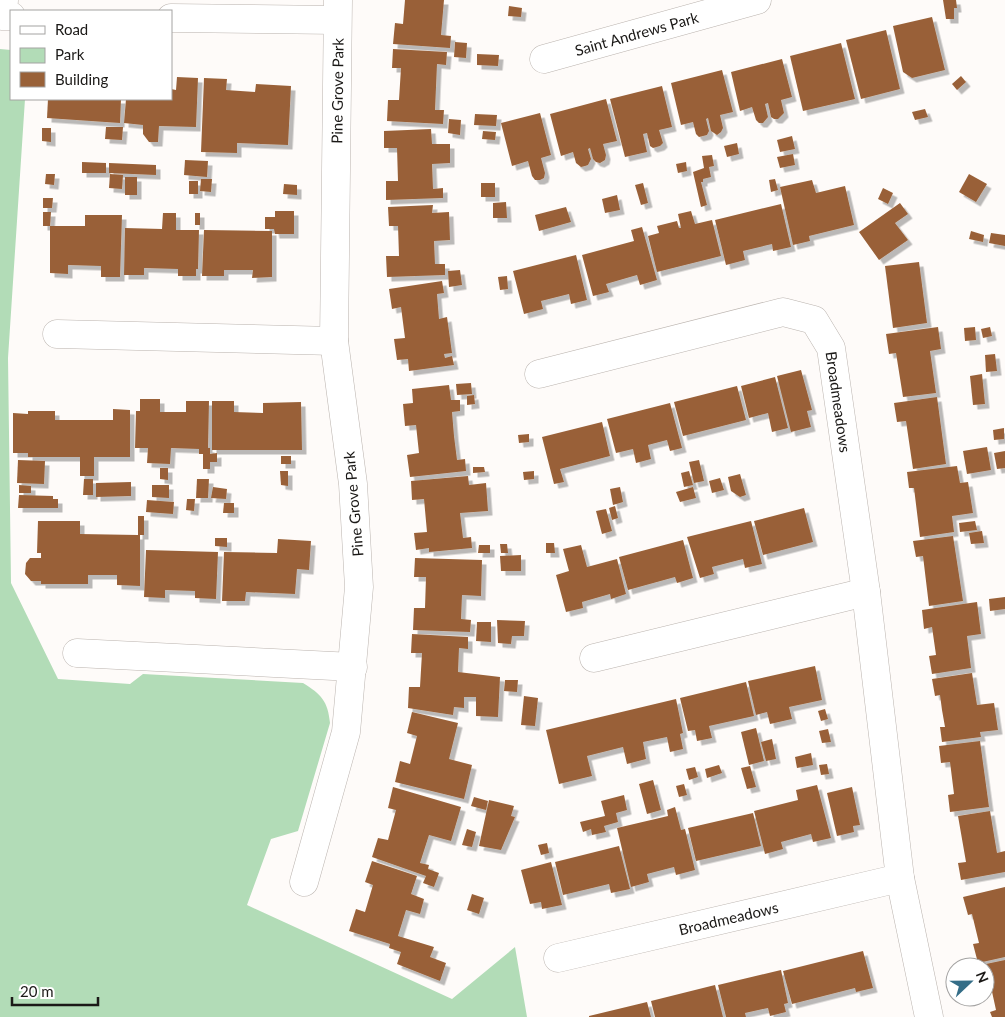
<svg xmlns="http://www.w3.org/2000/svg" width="1005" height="1017" font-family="Lato,sans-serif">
	<defs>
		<filter id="shadow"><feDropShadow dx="4.5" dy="4.5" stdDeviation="0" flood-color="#0004"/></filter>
	</defs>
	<rect width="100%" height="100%" fill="#fefbf9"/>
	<path fill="#b2dcb7" d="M0 49 11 50V99H25L8 358 11 583 58 679 130 684 143 674 303 683C321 694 328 701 330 723L298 831 271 839 247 905 452 999 515 947 527 1017H0Z"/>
	<g fill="#996138" filter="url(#shadow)">
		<path d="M405 0H444L441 35 451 36 450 48 393 44 395 23 403 24Z"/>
		<path d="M943 0H956L957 8H954V19H946Z"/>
		<path d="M509 6 522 8 521 17 508 16Z"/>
		<path d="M932 17 945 70 912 78 903 72 893 26Z"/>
		<path d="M886 30 900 89 861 99 846 40Z"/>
		<path d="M455 42 467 43 466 58 454 57Z"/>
		<path d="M841 43 855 99 803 111 790 56Z"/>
		<path d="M393 49 447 52 446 65 437 64 435 110H444L443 124 387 121 388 100H399L401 68H392Z"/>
		<path d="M477 54 499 55 498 66 477 65Z"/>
		<path d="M782 59 792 97 781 100 784 113 778 119H774L771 117 768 103 765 104 768 117 763 123H759L756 120 752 107 740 111 731 72Z"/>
		<path d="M722 70 733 112 720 115 723 128 721 132 717 135 711 131 708 118 706 119 709 131 707 135 699 137 696 134 693 122 681 125 671 83Z"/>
		<path d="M961 76 966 82 957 90 952 84Z"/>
		<path d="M177 77 198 78 196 127 159 126 158 142H149L143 134V125L124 123 126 99H171V89L176 90Z"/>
		<path d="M204 78 227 79 226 90 255 92 256 84 291 86 288 145 237 143V153L201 152Z"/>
		<path d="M662 86 672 127 659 130 663 143 660 146 653 148 650 146 647 133 643 134 647 152 625 157 610 99Z"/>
		<path d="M48 99H121L120 123 47 118Z"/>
		<path d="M606 99 617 141 603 144 606 155 605 160 600 163 596 162 593 159 590 148 588 149 591 159 588 165 585 166 581 167 576 163 573 152 561 156 550 114Z"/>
		<path d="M925 109 928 117 915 120 912 112Z"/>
		<path d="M540 113 551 155 541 158 545 173 544 178 540 180H535L532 176 528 161 512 166 501 123Z"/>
		<path d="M475 114 497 115 496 126 474 125Z"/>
		<path d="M449 119 461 120 460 135 448 133Z"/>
		<path d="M106 127H123L122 140 105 139Z"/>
		<path d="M42 128H51V142L42 141Z"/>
		<path d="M431 129 432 144H450V163L432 164 433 189 443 188V198L386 200V181H398L397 148H384V131Z"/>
		<path d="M483 131 496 132 495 140 482 139Z"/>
		<path d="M792 136 795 149 780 152 777 140Z"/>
		<path d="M737 143 739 154 727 157 724 146Z"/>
		<path d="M793 154 795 165 780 168 777 157Z"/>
		<path d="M712 155 714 166 709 167 711 177 703 179V182H701L707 205 701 207 693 172 704 168 702 156Z"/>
		<path d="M185 160 208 161 207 177 184 175Z"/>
		<path d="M82 162 106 163V173H82Z"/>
		<path d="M686 162 687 171 678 173 676 164Z"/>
		<path d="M109 163 156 165V175L109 173Z"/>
		<path d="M46 174H55L54 185 45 184Z"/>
		<path d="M110 174 123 175 122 189 109 188Z"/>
		<path d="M969 174 987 184 976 202 959 192Z"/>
		<rect x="125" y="177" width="12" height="18"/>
		<path d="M201 179H212L211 192 200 191Z"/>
		<path d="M775 179 778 190 771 192 769 180Z"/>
		<path d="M812 180 816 193 845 186 854 225 809 236 810 241 793 245 780 187Z"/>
		<rect x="189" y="181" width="9" height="13"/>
		<rect x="481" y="183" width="14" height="14"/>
		<path d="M643 183 648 203 641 205 635 185Z"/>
		<path d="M284 184 297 185V195L283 194Z"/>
		<path d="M883 188 893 193 888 204 878 199Z"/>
		<path d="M617 195 620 210 605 213 602 199Z"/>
		<path d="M43 198H53L52 208H43Z"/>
		<path d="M506 202 507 218H493V203Z"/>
		<path d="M900 203 908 214 895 223 908 240 879 260 859 232Z"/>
		<path d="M781 204 791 247 773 251 772 244 743 251 745 260 726 265 715 220Z"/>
		<path d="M433 205 432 213 449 212 450 240 434 241 435 264H445V275L387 277 386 256H399L398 226H389L388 207Z"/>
		<path d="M566 207 571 222 539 231 535 215Z"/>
		<path d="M275 211H294V234H275L274 229H265V217H275Z"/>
		<path d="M691 211 695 224 712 220 721 256 657 272 648 236 659 233 657 226 677 221 679 228H681L678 214Z"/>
		<path d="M43 212H51L50 226H43Z"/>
		<path d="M163 213H176V230H199L198 269H196V276H178V269L144 268V275H124L125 228 162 229Z"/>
		<rect x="195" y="213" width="5" height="12"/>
		<path d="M85 215H122L120 277H101V266L68 265V274L50 273V226H85Z"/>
		<path d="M642 227 657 280 640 285 637 275 606 284 609 292 593 296 582 255 634 241 631 230Z"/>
		<path d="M204 230 272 231V277L252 278 253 270H224V276H202Z"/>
		<path d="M971 231 984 235 983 242 969 239Z"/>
		<path d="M991 233 1005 235V246L989 243Z"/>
		<path d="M576 255 587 300 571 304 569 294 541 301 543 309 524 314 513 271Z"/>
		<path d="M919 262 927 323 893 328 885 266Z"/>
		<path d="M460 270 462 285 449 287 448 271Z"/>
		<path d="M507 276 508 289 500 290 498 277Z"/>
		<path d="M442 281 444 293 437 294 439 319 447 317 452 353 444 354 445 358 452 356 454 365 409 371 408 359 397 360 394 339 405 338 401 307 392 309 389 289Z"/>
		<path d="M938 327 941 349 930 351 936 393 903 397 896 353 889 354 886 334Z"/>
		<path d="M975 327 976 340 965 341 964 328Z"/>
		<path d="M990 327 992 336 983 338 981 329Z"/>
		<path d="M995 354 997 371 986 372 985 355Z"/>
		<path d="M801 370 812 410 807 411 811 427 791 432 777 376Z"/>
		<path d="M982 374 985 404 973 405 970 376Z"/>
		<path d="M775 377 788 428 772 432 768 413 749 418 741 386Z"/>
		<path d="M471 383 472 394 457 395 456 384Z"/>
		<path d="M449 385 451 400H460V411L452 412 454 436 457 460 465 459 466 471 410 477 407 455 419 453 416 425 405 426 403 404 413 403 412 389Z"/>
		<path d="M737 386 746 420 683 436 674 402Z"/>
		<path d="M474 395 475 404 467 405V396Z"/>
		<path d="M937 397 946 464 913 469 906 421 897 422 894 403Z"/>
		<path d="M140 399H160V412H186V401H209L208 448H210V454L217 453V462H210V469H203V454H199V449L171 448 170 464 147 463 148 448H135L136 411H140Z"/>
		<path d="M212 401H234V412L263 413V403L301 402 302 450H212Z"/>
		<path d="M670 403 682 448 670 451 667 440 648 445 651 459 636 463 633 449 616 453 607 419Z"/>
		<path d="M113 409 130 410V457H94V476H80V457H28V453H13V413L28 414V411H55V420H113Z"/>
		<path d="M602 422 610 456 560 469 564 482 554 484 542 437Z"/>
		<path d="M1004 428V439L994 440 993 430Z"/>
		<path d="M529 434V442L519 443 518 435Z"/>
		<path d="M987 447 991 470 967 474 963 451Z"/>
		<path d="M1005 451V468L997 469 994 453Z"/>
		<rect x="281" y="456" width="10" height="8"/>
		<path d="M18 460 45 461 44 484 17 483Z"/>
		<path d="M699 460 704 481 694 483 689 462Z"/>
		<path d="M957 466 960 483 968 482 973 513 952 516 954 532 920 537 914 488H909L907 472Z"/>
		<path d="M473 467H484L485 472 473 473Z"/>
		<path d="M160 468H168V480L160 479Z"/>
		<path d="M280 471H288V486L281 485Z"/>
		<path d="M534 471V479L524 480 523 472Z"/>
		<path d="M689 471 693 485 684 487 681 473Z"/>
		<path d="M740 474 746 495 740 497 731 491 728 477Z"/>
		<path d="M468 476 469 485 486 483 488 511 460 513 463 538 471 537 472 548 429 552V548L416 550 414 533 427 532 424 499 412 500 411 481Z"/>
		<path d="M720 478 724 490 712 493 709 481Z"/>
		<path d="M84 479H93V495H83Z"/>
		<path d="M197 479H209L208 498H196Z"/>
		<path d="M131 482V496L96 497V483Z"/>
		<path d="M19 485 31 486V493H19Z"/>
		<path d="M152 485H169V498L152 497Z"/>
		<path d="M213 487 227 489 226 499 211 498Z"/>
		<path d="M620 487 623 502 613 505 610 489Z"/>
		<path d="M693 487 696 498 680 502 676 492Z"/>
		<path d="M19 495 53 496V499H58V508H18Z"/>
		<path d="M187 499H195L194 511 186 510Z"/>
		<path d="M147 500 174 502 173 514 146 512Z"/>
		<path d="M224 503H234V513H223Z"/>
		<path d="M615 506 618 518 612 520 609 508Z"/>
		<path d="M804 508 813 542 763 555 754 521Z"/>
		<path d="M606 509 612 531 602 534 596 511Z"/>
		<path d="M138 516H144V535H140V586L117 585V575H88V584H41V581H31L25 574 26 563 30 558H41V553H37L38 521H80V534L138 535Z"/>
		<path d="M751 521 762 564 745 568 743 559 712 567 714 574 700 578 687 537Z"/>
		<path d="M975 521 977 530 960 532 959 523Z"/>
		<path d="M982 531 984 543 971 544 969 533Z"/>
		<path d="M953 536 963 601 929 606 923 556 916 557 913 541Z"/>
		<path d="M215 538H227V547L215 546Z"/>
		<path d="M278 539 311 541 309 570 297 569 295 594 246 592 245 601H222L224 552 277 553Z"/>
		<path d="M683 540 693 578 677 583 675 577 628 590 619 557Z"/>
		<path d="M546 543H554L555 553H546Z"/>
		<path d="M500 544H507L508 553H501Z"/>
		<path d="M479 545H490V553H478Z"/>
		<path d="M581 545 587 567 617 559 626 594 611 599 610 594 582 602 583 608 566 612 556 575 569 571 563 549Z"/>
		<path d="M146 550 218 552 216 599 195 598V591L165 590V598L144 597Z"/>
		<path d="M521 555V571H501L500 556Z"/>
		<path d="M415 558 482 560 481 596 462 595 461 619 471 620 470 632 413 630 414 608H425L426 577H414Z"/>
		<path d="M1005 597V609L990 611 989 599Z"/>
		<path d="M977 602 981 634 967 636 971 668 932 674 929 656 936 655 932 627 924 629 922 610Z"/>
		<path d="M497 620 525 621 524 636H512L511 644 498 643Z"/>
		<path d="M477 622H491V642L476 641Z"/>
		<path d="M412 634 468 637V649L459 648 458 672 500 677 498 717 476 716V697H464V708L454 707 453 715 408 708 409 687H420L422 653H411Z"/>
		<path d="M815 666 822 700 789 707 792 719 770 724 767 712 756 715 748 681Z"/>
		<path d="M972 673 977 705 994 703 998 730 980 732 981 737 942 742 940 727H945L942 710 940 695 935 696 932 679Z"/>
		<path d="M505 680H518L517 692 504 691Z"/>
		<path d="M746 682 754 716 709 726 712 738 697 741 695 730 688 731 680 698Z"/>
		<path d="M524 696 538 698 535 726 521 725Z"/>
		<path d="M676 699 683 733 680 734 683 749 670 752 667 737 643 742 646 759 627 764 623 747 587 756 592 776 559 784 546 730Z"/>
		<path d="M825 709 828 719 821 721 818 711Z"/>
		<path d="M412 712 458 723 449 759 472 765 464 799 395 782 400 761 410 764 417 736 407 733Z"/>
		<path d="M756 728 764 761 749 765 741 732Z"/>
		<path d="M828 729 831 742 822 743 819 731Z"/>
		<path d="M772 739 776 759 766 761 761 742Z"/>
		<path d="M980 741 989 807 950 812 948 795 954 794 950 762 941 763 939 746Z"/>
		<path d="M811 753 813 765 797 768 795 757Z"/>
		<path d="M827 764 829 774 821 775 819 765Z"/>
		<path d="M719 765 722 773 707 778 705 769Z"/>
		<path d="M750 766 756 787 747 789 741 768Z"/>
		<path d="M695 767 698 777 689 780 686 769Z"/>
		<path d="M653 780 661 810 647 814 639 784Z"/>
		<path d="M684 784 687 795 679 797 676 786Z"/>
		<path d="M817 785 831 838 813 842 811 834 781 842 783 849 765 854 754 811 798 800 796 790Z"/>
		<path d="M393 787 461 807 451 841 429 835 420 863 429 865 428 869 439 873 434 887 423 883 426 876 372 857 378 838 388 840 396 810 388 808Z"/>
		<path d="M852 787 860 825 853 826 854 832 837 836 827 793Z"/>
		<path d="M624 795 627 810 616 813 618 822 604 826 606 832 592 835 591 829 583 832 580 822 605 816 601 801Z"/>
		<path d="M474 797 488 801 486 810 471 806Z"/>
		<path d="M489 800 514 806 511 816 515 817 501 850 479 846Z"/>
		<path d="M675 807 681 830 685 829 695 870 676 875 674 867 647 874 649 882 631 887 617 828 668 816 667 810Z"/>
		<path d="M990 811 997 853 1005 851V872L961 880 958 863 966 862 958 816Z"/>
		<path d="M753 813 761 846 696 861 688 828Z"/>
		<path d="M467 829 476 832 472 847 462 845Z"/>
		<path d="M547 843 549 853 541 855 538 845Z"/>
		<path d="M619 846 630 889 611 893 609 884 563 895 555 862Z"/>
		<path d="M372 861 417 876 411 894 424 899 420 914 406 910 398 936 434 947 430 957 446 963 440 981 397 964 401 952 389 948 390 944 349 931 356 909 365 912 373 885 365 882Z"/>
		<path d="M551 862 562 905 542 909 541 902 530 904 521 870Z"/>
		<path d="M1005 887V957L978 963 973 944 979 943 972 914 968 915 963 897Z"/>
		<path d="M472 894 484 898 479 914 467 910Z"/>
		<path d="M863 951 873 988 856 992 855 988 792 1004 783 971Z"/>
		<path d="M1005 960V1017H992L990 1012 996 1010 986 964Z"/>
		<path d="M781 970 788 1003 784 1004 786 1012 770 1016 768 1008 745 1013 746 1017H726L718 985Z"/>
		<path d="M715 985 723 1017H655L651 1001Z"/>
		<path d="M647 1002 651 1017H589V1016Z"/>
	</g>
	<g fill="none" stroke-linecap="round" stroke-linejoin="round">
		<g stroke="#bbb4af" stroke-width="29">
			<g id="minor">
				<path d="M4 0 3 16H11"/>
				<path d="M171 18 337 20"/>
				<path id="s1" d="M544 59 757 0"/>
				<path d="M57 334 334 341"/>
				<path id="s2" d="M539 374 783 312 814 320 831 348 866 592 900 878 929 1017"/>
				<path d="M77 653 353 667"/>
				<path d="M594 658 866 592"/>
				<path id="s3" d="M304 882 346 732 359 587 353 484 334 341 338 0"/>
				<path id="s4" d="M558 958 900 878"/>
			</g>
		</g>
		<use href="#minor" stroke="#fff" stroke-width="28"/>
	</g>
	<g text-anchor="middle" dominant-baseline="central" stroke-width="5" stroke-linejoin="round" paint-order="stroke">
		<g font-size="15" fill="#1b1917" stroke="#fff">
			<text stroke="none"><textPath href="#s1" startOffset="96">Saint Andrews Park</textPath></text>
			<text stroke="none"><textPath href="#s3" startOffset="799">Pine Grove Park</textPath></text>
			<text stroke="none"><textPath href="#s2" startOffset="371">Broadmeadows</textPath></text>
			<text transform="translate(353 504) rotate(-95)">Pine Grove Park</text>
			<text stroke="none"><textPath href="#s4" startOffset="175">Broadmeadows</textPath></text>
		</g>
	</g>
	<rect x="10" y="10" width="162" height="90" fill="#ffffff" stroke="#a4a3a2"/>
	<rect x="20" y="26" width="25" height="8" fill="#ffffff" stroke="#a4a3a2"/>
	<text x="55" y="35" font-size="15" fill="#1b1917">Road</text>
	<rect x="20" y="48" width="25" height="15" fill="#b2dcb7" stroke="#a4a3a2"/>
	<text x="55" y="60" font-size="15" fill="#1b1917">Park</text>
	<rect x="20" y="72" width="25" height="15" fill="#996138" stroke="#a4a3a2"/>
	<text x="55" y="85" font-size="15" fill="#1b1917">Building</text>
	<g transform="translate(970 982) rotate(68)"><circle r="24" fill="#ffffff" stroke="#a4a3a2"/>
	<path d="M0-4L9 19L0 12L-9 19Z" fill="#346d87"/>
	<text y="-8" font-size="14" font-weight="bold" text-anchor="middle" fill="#1b1917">N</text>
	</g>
	<path d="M12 997v8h86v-8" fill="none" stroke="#1b1917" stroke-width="2.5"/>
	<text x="20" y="997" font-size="15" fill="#1b1917" stroke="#ffffff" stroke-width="4" paint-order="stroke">20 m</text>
</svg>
